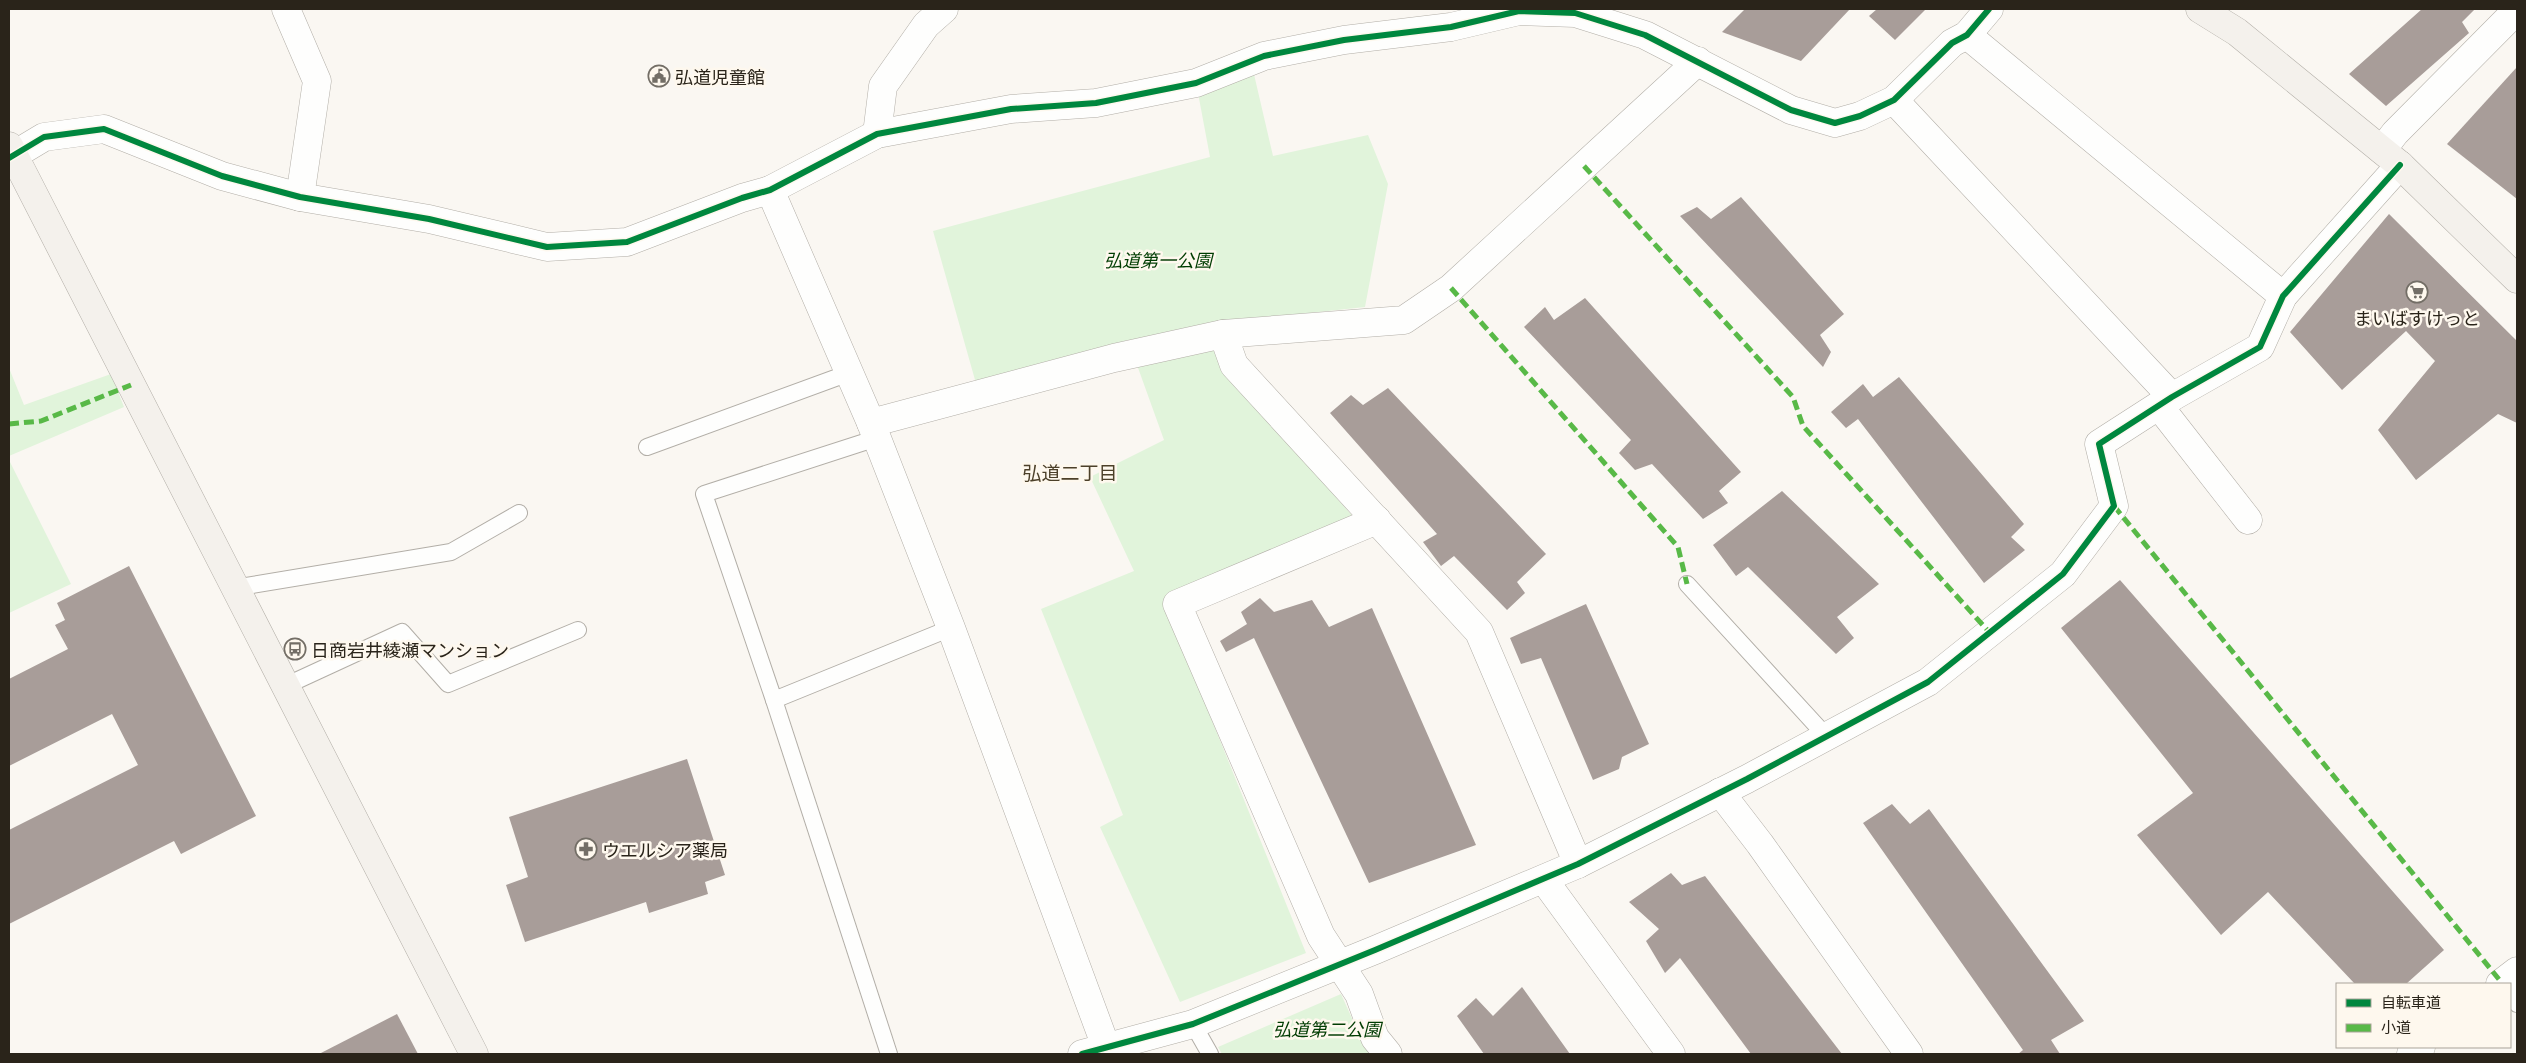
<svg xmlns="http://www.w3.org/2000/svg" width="2526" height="1063" font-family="Georgia,'Noto Sans JP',serif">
	<rect width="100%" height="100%" fill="#faf7f2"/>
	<g fill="#e1f4db">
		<path d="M1253 70 1273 156 1368 135 1388 184 1365 307 1215 323 1228 375 1356 520 1164 602 1306 953 1180 1002 1100 827 1123 815 1041 609 1134 571 1090 477 1164 440 1128 340 977 387 933 231 1210 157 1198 93Z"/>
		<path d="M9 368 24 405 111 374 124 407 9 456Z"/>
		<path d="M9 460 71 584 9 613Z"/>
		<path d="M1341 994 1360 1036 1372 1054H1222L1218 1047Z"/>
	</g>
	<g fill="#a89d99">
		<path d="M1745 9H1850L1801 61 1722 32Z"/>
		<path d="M1877 9H1926L1895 40 1869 16Z"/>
		<path d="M2422 9H2475L2462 22 2469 33 2386 106 2349 74Z"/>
		<path d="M2517 67V199L2447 144Z"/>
		<path d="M1741 197 1844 314 1820 335 1831 352 1823 367 1680 216 1697 207 1711 219Z"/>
		<path d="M2389 214 2517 341V423L2498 414 2416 480 2378 430 2435 361 2406 331 2342 390 2290 332Z"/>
		<path d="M1585 298 1741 472 1719 491 1728 503 1703 519 1652 464 1635 470 1619 453 1631 440 1524 327 1545 307 1554 320Z"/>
		<path d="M1899 377 2024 524 2011 537 2025 550 1984 583 1858 419 1846 428 1831 412 1863 384 1873 397Z"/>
		<path d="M1388 388 1546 554 1517 582 1525 593 1507 610 1454 556 1441 566 1423 542 1437 534 1330 413 1351 395 1363 405Z"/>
		<path d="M1782 491 1879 584 1837 617 1854 638 1836 654 1748 567 1736 576 1713 545Z"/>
		<path d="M129 566 256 816 181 854 174 841 9 924V830L138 765 112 714 9 766V679L68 649 55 625 65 620 57 603Z"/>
		<path d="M2120 580 2444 950 2406 984H2355L2268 892 2221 935 2137 835 2193 793 2061 628Z"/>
		<path d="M1260 598 1274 612 1312 600 1329 627 1372 608 1476 845 1369 883 1254 638 1226 652 1220 641 1247 624 1241 612Z"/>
		<path d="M1586 604 1649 744 1622 757 1619 769 1593 780 1541 658 1521 664 1510 638Z"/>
		<path d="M687 759 725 875 705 882 708 894 649 913 646 902 525 942 506 885 528 877 509 817Z"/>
		<path d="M1892 804 1910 824 1929 809 2084 1021 2051 1040 2060 1054H2018L2023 1050 1863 823Z"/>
		<path d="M1671 873 1682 885 1705 876 1842 1054H1751L1680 958 1665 973 1646 941 1659 929 1629 902Z"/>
		<path d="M1522 987 1570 1054H1484L1457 1016 1476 998 1493 1016Z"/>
		<path d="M397 1014 418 1054H319Z"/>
	</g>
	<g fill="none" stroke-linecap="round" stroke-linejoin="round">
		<g stroke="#b2aea7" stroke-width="18">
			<g id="lane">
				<path d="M877 438 704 494 774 700 951 628"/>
				<path d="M647 447 849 373"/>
				<path d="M1687 584 1826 736"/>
				<path d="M234 588 451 552 519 513"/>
				<path d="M285 686 402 632 448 684 578 630"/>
				<path d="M774 700 889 1054"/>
				<path d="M2510 994 2517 1004"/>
				<path d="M1193 1024 1210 1054"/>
			</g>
		</g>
		<g stroke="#b2aea7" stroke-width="29">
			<g id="street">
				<path d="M286 9 317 81 300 197"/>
				<path d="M1967 35 2283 296"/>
				<path d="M1894 100 2172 397"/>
				<path d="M877 134 883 86 926 25 944 9"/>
				<path d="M2382 150 2395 133 2517 10"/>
				<path d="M9 158 44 137 104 129 222 176 300 197 429 219 547 247 627 242 742 198 770 190 877 134 1011 109 1096 103 1196 83 1264 56 1344 40 1451 27 1519 11 1575 13 1645 35 1791 110 1835 123 1860 116 1894 100 1952 43 1967 35 1989 9"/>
				<path d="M770 190 871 423 951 628 1106 1047"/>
				<path d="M1223 334 1234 365 1479 632 1578 864"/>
				<path d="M2159 406 2248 520"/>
				<path d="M871 423 1114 358 1223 334 1404 320 1451 288 1698 61"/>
				<path d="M1377 520 1177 604 1321 936 1359 994 1375 1038 1388 1054"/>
				<path d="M1720 792 1760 844 1909 1054"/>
				<path d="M1544 880 1671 1054"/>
				<path d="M2500 984 2517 971"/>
				<path d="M1082 1054 1193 1024 1375 950 1578 864 1747 779 1928 682 2063 574 2114 506 2099 444 2172 397 2260 347 2283 296 2400 165"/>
				<path d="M2411 1054 2421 1047"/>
			</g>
		</g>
		<g stroke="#b2aea7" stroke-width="29">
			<g id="secondary">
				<path d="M2200 9 2237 32 2400 165 2517 279"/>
				<path d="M9 146 474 1054"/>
			</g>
		</g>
		<use href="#lane" stroke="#fefefd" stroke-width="16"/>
		<use href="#street" stroke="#fefefd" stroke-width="28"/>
		<use href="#secondary" stroke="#f4f1ec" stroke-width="28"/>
		<g stroke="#58b947" stroke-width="5" stroke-dasharray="10 5" stroke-linecap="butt">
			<path d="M1584 166 1793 397 1803 426 1990 633"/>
			<path d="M1451 288 1678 547 1687 584"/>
			<path d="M9 424 41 421 131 385"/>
			<path d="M2114 506 2502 983"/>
		</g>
		<g stroke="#fef8ee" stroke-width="9">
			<g id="cycleway">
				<path d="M9 158 44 137 104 129 222 176 300 197 429 219 547 247 627 242 742 198 770 190 877 134 1011 109 1096 103 1196 83 1264 56 1344 40 1451 27 1519 11 1575 13 1645 35 1791 110 1835 123 1860 116 1894 100 1952 43 1967 35 1989 9"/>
				<path d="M1082 1054 1193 1024 1375 950 1578 864 1747 779 1928 682 2063 574 2114 506 2099 444 2172 397 2260 347 2283 296 2400 165"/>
			</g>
		</g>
		<use href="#cycleway" stroke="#00873e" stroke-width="6"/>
	</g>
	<defs>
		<g id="civic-ring" transform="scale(1.125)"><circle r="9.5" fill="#fef8ee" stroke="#736e66" stroke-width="1.5"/><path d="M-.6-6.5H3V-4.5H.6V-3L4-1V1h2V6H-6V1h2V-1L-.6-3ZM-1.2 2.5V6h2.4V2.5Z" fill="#736e66"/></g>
		<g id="supermarket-ring" transform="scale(1.125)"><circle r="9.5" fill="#fef8ee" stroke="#736e66" stroke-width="1.5"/><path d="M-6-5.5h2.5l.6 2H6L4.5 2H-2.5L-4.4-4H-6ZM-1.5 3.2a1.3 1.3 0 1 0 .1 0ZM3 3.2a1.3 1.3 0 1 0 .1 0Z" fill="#736e66"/></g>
		<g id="bus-ring" transform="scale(1.125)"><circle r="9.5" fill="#fef8ee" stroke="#736e66" stroke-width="1.5"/><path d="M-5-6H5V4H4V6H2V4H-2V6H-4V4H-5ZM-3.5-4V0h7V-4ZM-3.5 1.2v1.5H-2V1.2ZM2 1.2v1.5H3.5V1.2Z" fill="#736e66"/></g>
		<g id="pharmacy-ring" transform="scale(1.125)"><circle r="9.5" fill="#fef8ee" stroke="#736e66" stroke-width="1.5"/><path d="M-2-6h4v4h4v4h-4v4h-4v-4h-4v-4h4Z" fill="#736e66"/></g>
	</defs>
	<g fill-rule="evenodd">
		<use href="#civic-ring" x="659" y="76"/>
		<use href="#supermarket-ring" x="2417" y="292"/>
		<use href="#bus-ring" x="295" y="649"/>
		<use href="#pharmacy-ring" x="586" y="849"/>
	</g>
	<g text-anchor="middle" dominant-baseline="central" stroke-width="5" stroke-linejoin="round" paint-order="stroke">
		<g font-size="18" fill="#2a241a" stroke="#fef8ee" text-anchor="start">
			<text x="675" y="76">弘道児童館</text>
			<text x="2417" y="317" text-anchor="middle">まいばすけっと</text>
			<text x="311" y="649">日商岩井綾瀬マンション</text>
			<text x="602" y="849">ウエルシア薬局</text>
		</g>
		<g font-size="18" font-style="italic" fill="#003c02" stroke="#fef8ee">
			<text x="1158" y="259">弘道第一公園</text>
			<text x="1327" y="1028">弘道第二公園</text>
		</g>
		<g font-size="19" fill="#4c402a" stroke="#fef8ee">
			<text x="1070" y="471">弘道二丁目</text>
		</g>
	</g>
	<rect width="2526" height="1063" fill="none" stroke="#2a241a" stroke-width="20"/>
	<rect x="2336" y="983" width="175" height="65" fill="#fef8ee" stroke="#a9a399"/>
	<rect x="2346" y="999" width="25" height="8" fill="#00873e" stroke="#a9a399"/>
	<text x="2381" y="1008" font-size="15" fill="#2a241a">自転車道</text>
	<rect x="2346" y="1024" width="25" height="8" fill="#58b947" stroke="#a9a399"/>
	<text x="2381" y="1033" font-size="15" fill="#2a241a">小道</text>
</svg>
